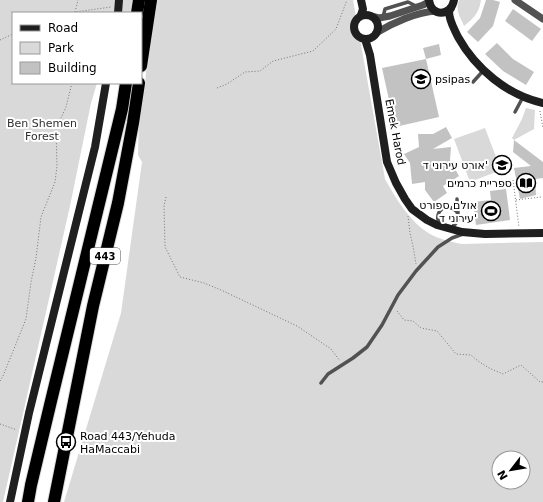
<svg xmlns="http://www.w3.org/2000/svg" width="543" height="502" font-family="'DejaVu Sans','Noto Sans Hebrew',sans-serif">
	<rect width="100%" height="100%" fill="#fff"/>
	<g fill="#d9d9d9" fill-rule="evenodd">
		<path d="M0 0H133L131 13H13V83H97L91 103 70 206 3 502H0Z"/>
		<path d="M156 0H353L385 179C396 199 410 222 430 234 439 239 451 242 462 244L543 242V502H64L121 313 142 162 138 155 139 116 145 87 146 71ZM499 458H523V482H499Z"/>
		<path d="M459 0H481C479 13 474 18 464 26 460 16 455 11 459 0Z"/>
		<path d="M526 108 535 110 534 129 514 140 512 138 522 119Z"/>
		<path d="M485 128 501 170 470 182 454 139Z"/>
	</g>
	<g fill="#c2c2c2">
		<path d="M486 0H493L500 2 493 26 478 42 467 32 480 18Z"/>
		<path d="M513 9 541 29 532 41 505 21Z"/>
		<path d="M497 43 513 59 534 72 526 85 503 71 485 54Z"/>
		<path d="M439 44 441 55 426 59 423 48Z"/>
		<path d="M426 59 439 117 395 127 382 68Z"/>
		<path d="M446 127 452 138 433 149 451 147 450 160 459 176 443 186 447 193 434 202 425 190V182L412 184 410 163 404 154 419 147 418 134H433Z"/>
		<path d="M514 140 543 162V178L535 179 536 195 520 199 514 168 531 166 513 152Z"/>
		<path d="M506 189 510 220 476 225 473 202 491 200 490 191Z"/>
	</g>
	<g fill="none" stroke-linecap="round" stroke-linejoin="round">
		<g stroke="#dbdbdb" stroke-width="14">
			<g id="highway">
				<path d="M137 13 139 0"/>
				<path d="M141 66 151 0"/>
				<path d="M28 502 31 485 51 401 122 109 126 83"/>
				<path d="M54 502 93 306 118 203 133 123 139 83"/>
			</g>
		</g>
		<g stroke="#747474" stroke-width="1" stroke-dasharray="1 2" stroke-linecap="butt">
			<path d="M75 12 78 0"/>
			<path d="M74 13 75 12 111 7"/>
			<path d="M0 40 13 34"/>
			<path d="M217 88 227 84 245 72 260 71 273 61 313 51 336 29 347 0"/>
			<path d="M540 111 543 128"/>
			<path d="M513 180 519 227"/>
			<path d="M166 197 164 206 165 247 180 277 204 283 221 290 297 326 331 349 340 361"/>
			<path d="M516 200 541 197"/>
			<path d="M408 216 410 233 413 246 416 264"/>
			<path d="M397 311 404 320 413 321 421 328 437 331 456 354 471 355 478 361 489 368 503 374 521 365 540 382H543"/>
			<path d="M0 381 3 376 26 319 31 282 36 258 41 217 55 182 57 166 56 129 66 107 72 83"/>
			<path d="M0 424 17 430"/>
		</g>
		<g stroke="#525252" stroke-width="3.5">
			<path d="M383 17 385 9 408 2 416 6"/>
			<path d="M473 82 483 71"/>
			<path d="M515 112 523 97"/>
			<path d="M457 199 458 213"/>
			<path d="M440 225C432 212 447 200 457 212 460 220 457 224 450 228"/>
			<path d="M321 383 328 374 353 358 367 347 382 325 398 295 416 271 438 247 452 238 463 234"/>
		</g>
		<g stroke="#525252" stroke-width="7">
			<path d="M515 0 543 19"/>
			<path d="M371 16 379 18 390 16 423 5 427 3 428 0"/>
			<path d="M376 33C392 23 417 12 436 11"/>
		</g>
		<g stroke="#1f1f1f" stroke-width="8">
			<path d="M429 0C431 17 451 17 454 0"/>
			<path d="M451 8 449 11C449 21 454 28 458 37 476 69 507 95 543 103"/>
			<path d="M118 13 119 0"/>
			<circle cx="366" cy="27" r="12"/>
			<path d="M361 15 363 9 361 0"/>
			<path d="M365 39 370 55 387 162 396 183 405 199 412 209 427 220 437 225 462 232 485 234 543 233"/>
			<path d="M10 502 29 413 95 147 106 83"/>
		</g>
		<use href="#highway" stroke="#000" stroke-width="12"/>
	</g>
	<defs>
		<g id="school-ring" transform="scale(1)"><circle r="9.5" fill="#fff" stroke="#000" stroke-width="1.5"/><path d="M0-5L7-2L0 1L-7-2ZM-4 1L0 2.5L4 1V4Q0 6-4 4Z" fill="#000"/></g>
		<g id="library-ring" transform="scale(1)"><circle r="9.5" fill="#fff" stroke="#000" stroke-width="1.5"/><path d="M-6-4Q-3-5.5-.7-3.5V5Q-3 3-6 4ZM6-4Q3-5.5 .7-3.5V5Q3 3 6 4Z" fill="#000"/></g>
		<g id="stadium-ring" transform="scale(1)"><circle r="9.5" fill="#fff" stroke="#000" stroke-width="1.5"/><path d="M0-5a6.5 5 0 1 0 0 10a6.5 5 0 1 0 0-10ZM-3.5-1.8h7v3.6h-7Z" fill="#000"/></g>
		<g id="bus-ring" transform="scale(1)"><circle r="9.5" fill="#fff" stroke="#000" stroke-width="1.5"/><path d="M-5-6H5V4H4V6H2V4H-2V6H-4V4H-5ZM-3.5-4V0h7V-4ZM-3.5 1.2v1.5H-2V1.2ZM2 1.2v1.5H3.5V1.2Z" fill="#000"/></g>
	</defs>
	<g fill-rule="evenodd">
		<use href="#school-ring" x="421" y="79"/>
		<use href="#school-ring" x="502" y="165"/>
		<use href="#library-ring" x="526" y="183"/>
		<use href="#stadium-ring" x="491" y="211"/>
		<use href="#bus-ring" x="66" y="442"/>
	</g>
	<g text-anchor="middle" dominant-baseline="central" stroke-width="4" stroke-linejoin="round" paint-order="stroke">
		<rect fill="#fff" stroke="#4c4c4c" stroke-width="1" x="90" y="248" width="30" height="16" rx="3"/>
		<g font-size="10" font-weight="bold" fill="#000">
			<text x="105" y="256">443</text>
		</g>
		<g font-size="11" fill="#000" stroke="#fff" text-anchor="end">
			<text x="435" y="79" text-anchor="start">psipas</text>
			<text x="488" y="165">אורט עירוני ד'</text>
			<text x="512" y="183">ספריית כרמים</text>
			<text x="477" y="205">אולם ספורט<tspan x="477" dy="13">עירוני ד'</tspan></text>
			<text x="80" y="436" text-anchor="start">Road 443/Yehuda<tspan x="80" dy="13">HaMaccabi</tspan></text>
		</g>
		<g font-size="11" fill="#303030" stroke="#fff">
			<text x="42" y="123">Ben Shemen<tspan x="42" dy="13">Forest</tspan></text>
		</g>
		<g font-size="11" fill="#000" stroke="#fff">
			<text transform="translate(395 132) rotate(79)">Emek Harod</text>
		</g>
	</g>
	<rect x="12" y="12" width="130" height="72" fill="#ffffff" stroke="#999999"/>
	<rect x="20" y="25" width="20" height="6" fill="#1f1f1f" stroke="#999999"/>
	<text x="48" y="32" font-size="12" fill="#000000">Road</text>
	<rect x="20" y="42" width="20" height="12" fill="#d9d9d9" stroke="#999999"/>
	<text x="48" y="52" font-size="12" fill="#000000">Park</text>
	<rect x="20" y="62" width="20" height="12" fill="#c2c2c2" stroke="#999999"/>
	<text x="48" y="72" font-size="12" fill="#000000">Building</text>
	<g transform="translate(511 470) rotate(239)"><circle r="19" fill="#ffffff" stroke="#999999"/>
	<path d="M0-3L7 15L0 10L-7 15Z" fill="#000000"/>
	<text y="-6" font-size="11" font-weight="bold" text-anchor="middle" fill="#000000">N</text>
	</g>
</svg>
